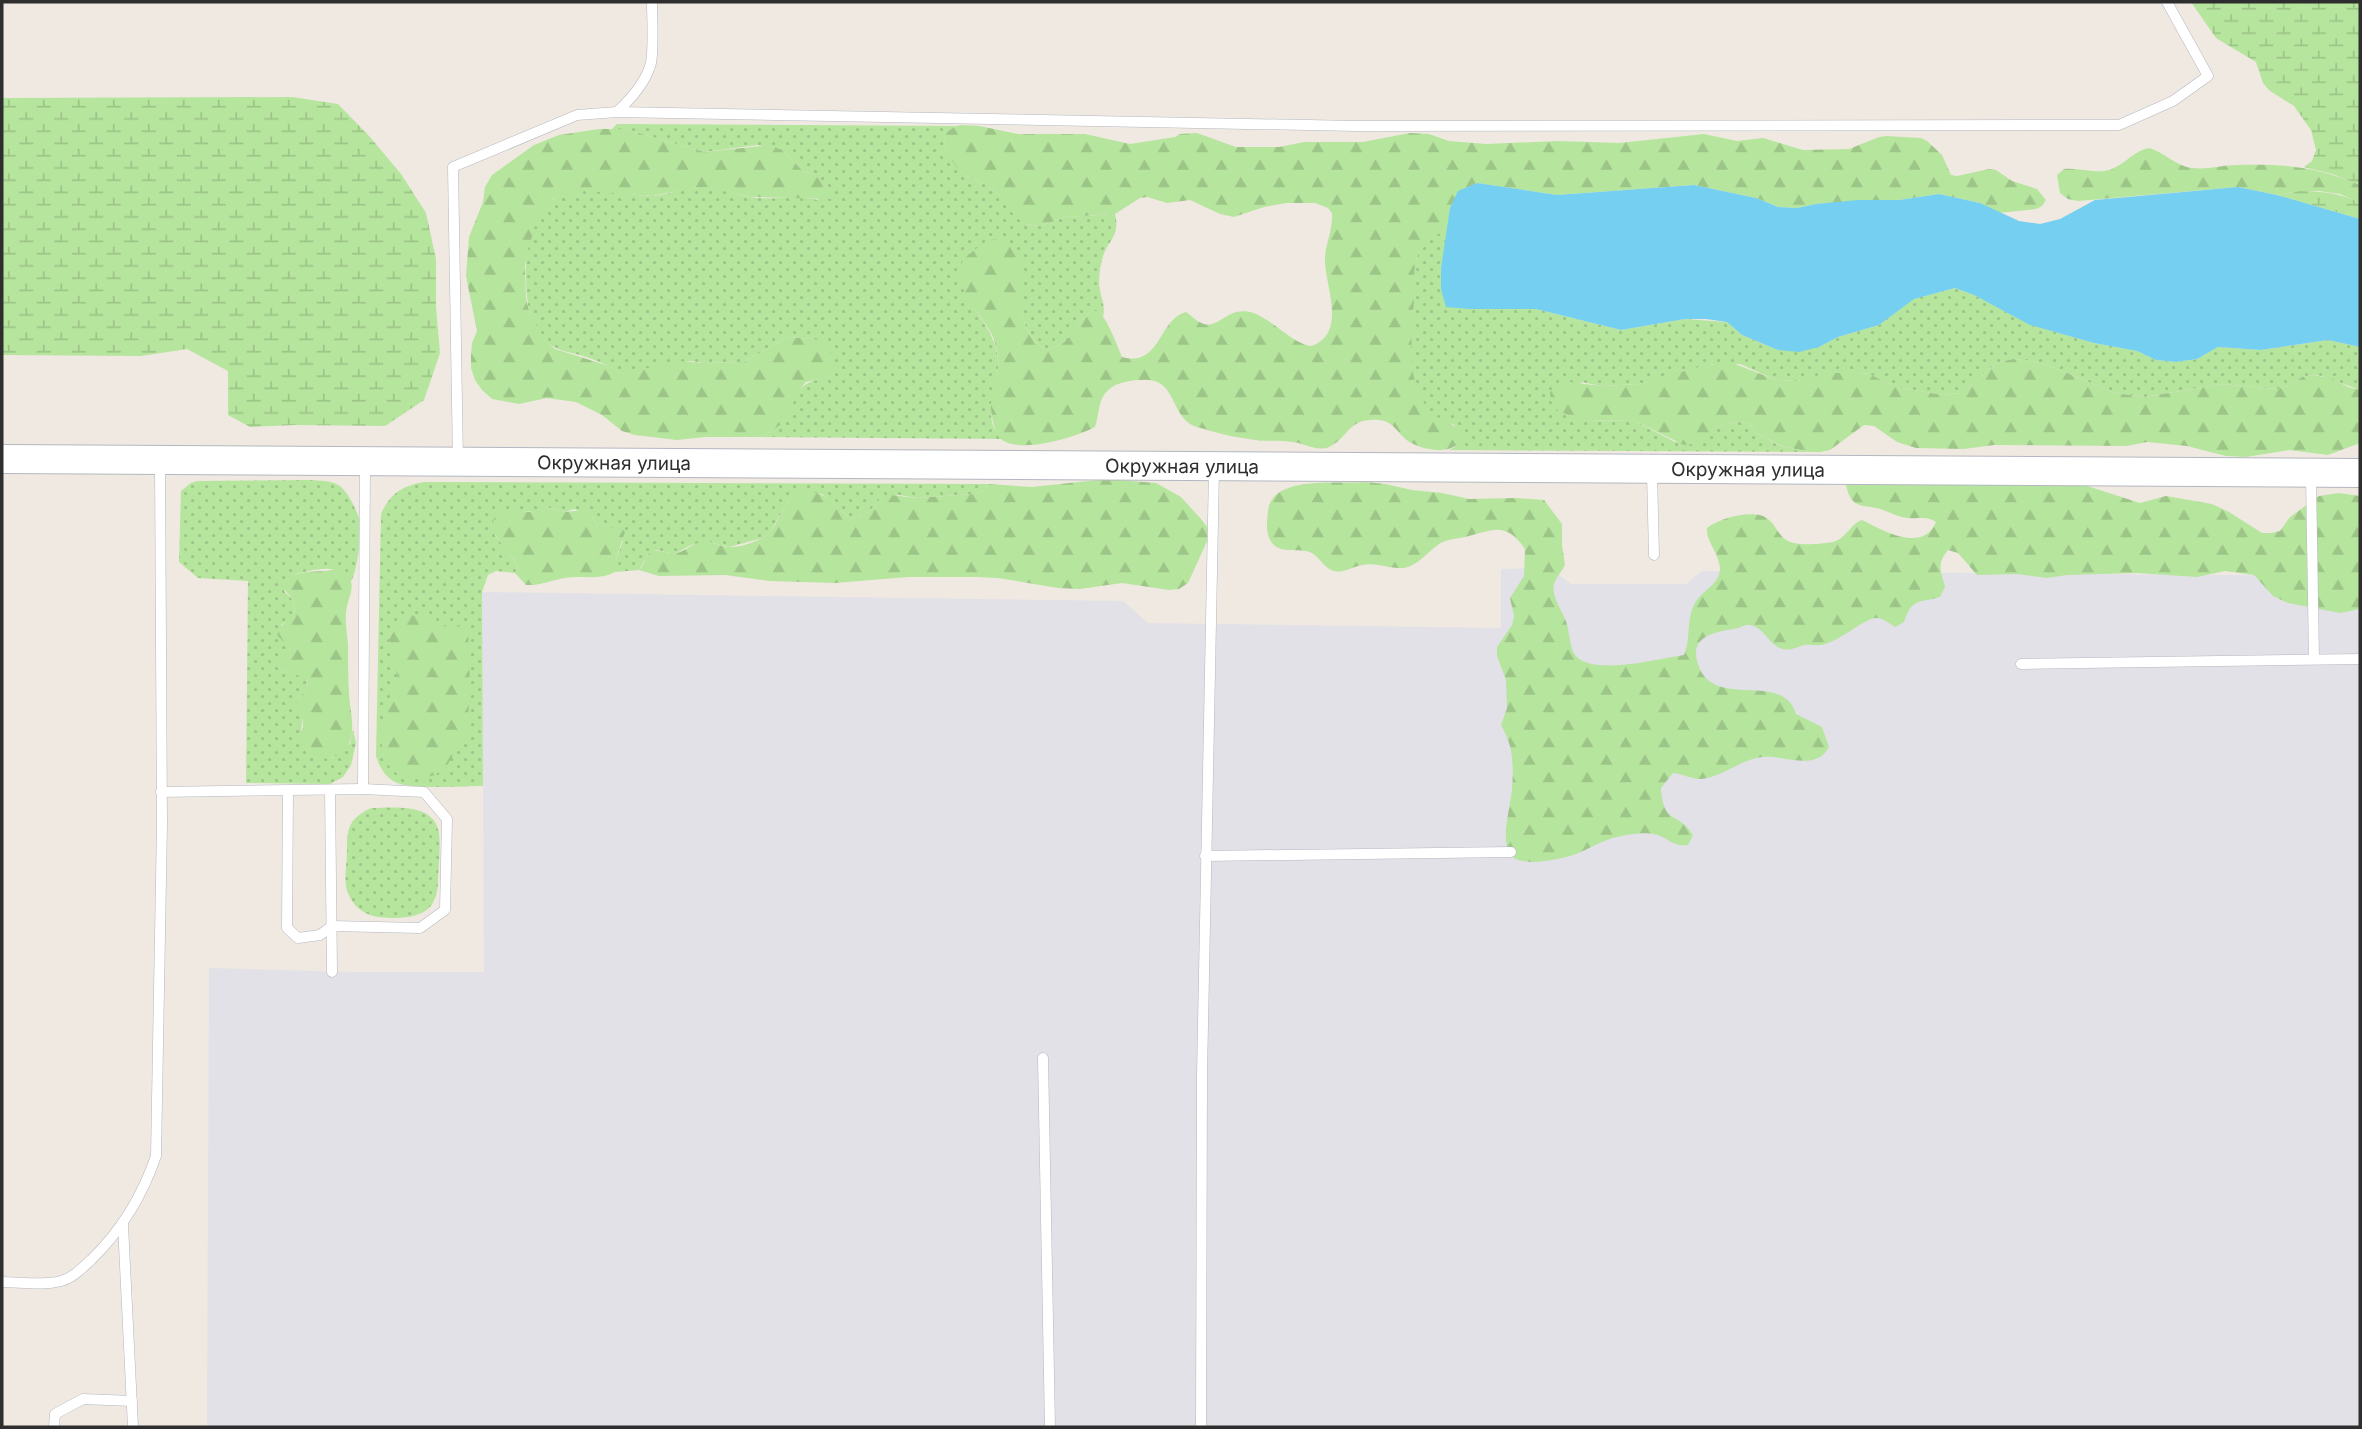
<svg xmlns="http://www.w3.org/2000/svg" width="2362" height="1429" font-family="Inter,sans-serif">
	<defs>
		<pattern id="grass-dots" width="8" height="8" patternUnits="userSpaceOnUse" patternTransform="scale(1.75)"><rect width="8" height="8" fill="#b6e59e"/><path d="M2 2h.1M6 6h.1" fill="none" stroke="#9dc588" stroke-width="1.8" stroke-linecap="round"/></pattern>
		<pattern id="forest-firs" width="22" height="20" patternUnits="userSpaceOnUse" patternTransform="scale(1.75)"><rect width="22" height="20" fill="#b6e59e"/><path d="M5 1l3.5 6h-7zM16 11l3.5 6h-7z" fill="#9dc588"/></pattern>
		<pattern id="wetland-marsh" width="20" height="14" patternUnits="userSpaceOnUse" patternTransform="scale(1.75)"><rect width="20" height="14" fill="#b6e59e"/><path d="M1 5h8M5 5V1M11 12h8M15 12V8" fill="none" stroke="#9dc588"/></pattern>
	</defs>
	<rect width="100%" height="100%" fill="#efe9e1"/>
	<path fill="#e3e1e8" d="M1550 568 1571 584H1686L1702 571 2360 576V1427H207L209 968 351 972H484L482 592 1123 601 1148 623 1501 628V569Z"/>
	<g fill="url(#grass-dots)">
		<path d="M617 124 956 126 945 133 946 151 962 172 967 176 985 184 1001 196 1026 224 1041 226 1065 217 1115 214C1121 238 1106 240 1102 260 1099 271 1098 284 1101 295 1103 303 1105 308 1103 317L1099 311H1092C1075 321 1072 349 1044 349 1026 336 1018 312 1019 289 1020 276 1024 269 1018 257L962 265C955 297 996 324 998 360 1000 386 979 418 1002 439L762 437C792 421 786 385 820 379L814 339 788 337 744 362 704 363 691 361 622 374C610 366 597 360 583 356 569 352 555 351 545 340 526 320 526 294 526 269 525 247 534 210 555 198 582 183 621 195 650 196 666 196 681 188 697 187 715 186 732 193 749 197 772 201 795 194 818 200L816 175 803 171 783 151 758 145 704 152 625 129H612Z"/>
		<path d="M1448 229 1441 268V289L1492 309H1536L1621 330 1685 319 1727 322 1742 335 1778 350 1819 347 1838 337 1879 325 1913 299 1955 288 1974 295 2031 325 2094 343 2137 351 2156 360 2176 362 2197 359 2218 347 2261 350 2328 340 2360 347V390L2322 376 2312 375 2302 377 2288 386 2278 389 2221 384 2145 397 2115 393 2052 367 2032 361 2013 359 1996 363 1962 393 1943 395 1896 387 1869 374 1859 373H1822L1815 378 1796 381 1776 380 1740 364H1713L1640 384 1601 386 1581 382 1593 421 1633 420 1675 442 1710 431 1718 426 1739 422 1749 424 1755 432 1780 446 1810 452 1449 450 1455 447V425C1448 423 1440 421 1435 417 1417 403 1411 374 1410 353 1408 336 1414 317 1414 300 1414 283 1412 268 1419 252 1424 241 1438 233 1448 229Z"/>
		<path d="M309 480C320 481 333 480 341 487 349 494 357 511 360 521 362 531 357 574 351 581 341 562 314 570 296 574L284 591 293 600 295 613 292 618 281 625 290 652 288 658 278 666C285 675 297 675 308 676L307 689 298 698 303 717 301 730 332 758 350 744 353 730 356 743 351 765 343 777 330 784 246 783 248 581 198 578 179 562 181 491 191 483 197 481Z"/>
		<path d="M424 482 989 484 983 491 975 494 917 498 899 495 881 498 869 512 851 519 822 494 804 492 789 500 770 532 763 538 729 547 709 542 691 545 675 554 656 550 648 554 639 570 615 572V562L623 541 610 530 602 532 591 515 574 509 565 512 547 507 538 511 520 512 495 535 518 565 515 573 496 571 488 575 482 592 483 786C465 786 409 790 395 782 385 777 379 766 376 756L381 514C389 494 404 485 424 482Z"/>
		<path d="M371 808C393 808 434 802 439 833 441 849 438 867 438 882 437 910 422 917 396 918 374 918 357 915 348 893 343 882 347 863 347 851 347 827 349 819 371 808Z"/>
	</g>
	<g fill="url(#forest-firs)">
		<path d="M962 125 979 126 1018 134H1085L1130 144 1175 137 1180 134 1197 133 1236 147H1279L1304 142H1363L1410 133 1429 134 1449 141 1486 144 1558 141 1619 143 1704 134 1737 141 1763 138 1803 150 1849 149 1879 137 1886 136 1921 138 1927 141 1942 155 1951 175 1957 176 1989 169 1996 170 2012 181 2037 189 2046 200 2042 206 2036 209 1999 213 1980 203 1939 194 1899 200 1816 204 1797 208 1778 207 1756 198 1694 185 1557 195 1476 183 1450 208 1448 229C1438 233 1424 242 1419 252 1412 268 1415 284 1414 301 1413 335 1405 369 1423 401 1434 423 1452 418 1463 435 1457 457 1423 451 1408 441 1397 433 1394 421 1378 420 1347 418 1348 439 1329 447 1317 452 1304 443 1292 442 1278 440 1264 442 1249 439 1232 437 1214 432 1197 427 1170 419 1177 379 1146 380 1129 380 1108 382 1101 401 1098 409 1098 418 1095 427 1076 437 1014 457 998 436 994 429 992 418 991 410 990 393 1000 376 998 358 997 351 995 343 993 337 984 316 949 284 963 261 967 255 974 251 979 246 986 241 995 237 1004 241 1014 246 1022 261 1023 272 1024 279 1020 286 1020 293 1019 315 1026 336 1044 349 1072 349 1075 321 1092 311H1099C1110 325 1115 341 1122 357 1161 368 1158 319 1186 312 1192 316 1197 322 1204 324 1220 328 1227 307 1250 312 1271 317 1292 344 1311 346 1347 334 1326 288 1325 262 1324 246 1333 232 1332 213L1328 208 1315 203H1286L1264 207 1234 217 1220 214 1190 200 1167 203 1147 197 1140 198 1115 214 1065 217 1041 226 1026 224 1015 217 1001 196 985 184 967 176 957 168 946 151 945 133 956 126Z"/>
		<path d="M599 129H625L704 152 771 145 783 151 803 171 816 175 826 185 832 199 750 197 711 188 697 187 653 196 583 191 554 198 544 208 536 222 528 250 525 265 526 299 530 314 544 339 555 349 609 366 622 374 678 361 704 363 744 362 788 337 814 339 827 343 832 357 833 372 820 379 806 382 797 393 786 421 762 437H705L677 440 635 435 622 431 602 415 576 402 547 398 519 404 492 399 482 390 475 380 471 368V356L472 343 477 331 466 276 469 237 483 202 485 187 492 175 534 145 559 135Z"/>
		<path d="M2149 148C2164 152 2177 167 2193 168 2207 170 2223 165 2237 165 2286 164 2315 166 2360 185V203L2340 194 2319 191H2298L2277 195 2238 187 2078 201 2068 199 2060 193 2057 175 2064 169C2079 167 2094 174 2109 170 2125 165 2133 151 2149 148Z"/>
		<path d="M2013 359 2032 361 2052 367 2115 393 2145 397 2221 384 2278 389 2288 386 2302 377 2312 375 2331 378 2348 387 2360 390V443L2328 455 2289 450 2246 457 2226 456 2187 446 2147 442 2127 446 1994 445 1964 449 1916 448 1897 442 1874 426 1864 425 1830 450 1820 452H1810L1781 446 1755 432 1749 424 1739 422 1718 426 1694 444 1684 445 1633 420 1583 421 1566 414 1557 410 1551 401 1550 393 1554 385 1562 381 1601 386 1640 384 1702 366 1730 362 1776 380 1796 381 1814 378 1822 373H1859L1869 374 1896 387 1943 395 1962 393 1996 363Z"/>
		<path d="M1107 479 1156 483 1181 497 1201 519 1207 527 1209 537 1188 583 1179 589 1169 590 1122 583 1080 589 1058 588 998 578 977 577H908L835 583 770 581 725 575 659 576 639 570C643 566 644 561 647 556 654 545 667 555 677 553 686 551 692 543 702 542 712 541 719 546 728 547 738 548 756 542 764 537 779 528 785 494 801 492 826 489 834 506 851 519L869 512 881 498 890 495 917 498 975 494 983 491 989 484 1032 487Z"/>
		<path d="M1366 482 1385 484 1412 490 1442 493 1469 499 1516 498 1544 500 1562 524V545L1565 565C1562 571 1556 578 1554 584 1551 595 1561 609 1565 619 1570 629 1569 647 1575 655 1593 677 1660 658 1684 655 1691 639 1686 619 1695 603 1702 590 1720 585 1720 568 1719 553 1706 542 1707 528 1719 518 1755 508 1768 519 1777 526 1779 538 1790 542 1801 546 1821 544 1833 542 1846 539 1850 524 1862 520 1882 530 1923 554 1936 522 1926 516 1921 519 1909 518 1901 518 1891 513 1883 510 1864 503 1852 512 1846 485H2084L2140 503 2166 496 2212 504 2229 512 2262 533H2271L2280 531 2290 517 2319 496 2339 493 2360 496V609L2340 613 2288 603 2273 596 2254 575 2225 571 2197 577 2137 573 2067 575 2047 578 2017 574 1977 575 1958 553 1948 550C1936 564 1941 571 1945 587L1940 597C1920 603 1912 597 1904 622L1895 627C1890 624 1883 618 1877 618 1865 617 1839 643 1820 645 1814 646 1809 644 1804 645 1796 647 1792 651 1783 649 1769 646 1764 626 1749 625 1747 624 1741 627 1739 628 1718 632 1686 634 1699 667 1716 710 1783 670 1796 714L1822 727 1829 747C1816 772 1785 755 1763 757 1743 758 1719 779 1700 779 1692 779 1682 774 1673 773L1661 788C1663 826 1679 811 1693 835L1688 845C1672 847 1668 837 1654 834 1645 832 1630 834 1622 836 1600 839 1582 855 1562 858 1549 861 1526 865 1514 858 1497 847 1512 803 1512 787 1513 778 1513 769 1512 760 1512 748 1507 736 1501 725L1507 708 1506 680 1497 656V647L1512 625 1514 616 1510 598 1524 576 1525 549C1505 520 1492 531 1465 537 1455 539 1448 539 1439 544 1428 552 1417 566 1404 568 1390 569 1376 562 1362 565 1351 567 1341 575 1331 570 1321 565 1318 553 1306 551 1293 549 1276 554 1269 538 1266 530 1267 519 1268 511 1272 474 1339 485 1366 482Z"/>
		<path d="M547 507 565 512 584 510 591 515 602 532 618 525 625 532 615 562V572C597 581 583 575 565 578 552 580 540 586 526 585L515 573 518 565C508 549 480 528 500 511L529 512Z"/>
		<path d="M342 567C359 585 349 592 346 612 345 622 347 634 348 644 348 660 348 677 349 693 350 717 363 749 330 758 324 759 315 759 310 754 296 742 304 733 303 719 302 714 298 709 296 704L298 698 307 689 308 677C297 675 284 675 277 665 293 651 294 652 278 636L277 630 295 613 293 600 281 585C294 571 307 572 324 571 330 571 335 568 342 567Z"/>
		<path d="M410 615 424 617 449 628 462 626 468 630 470 688 467 733 446 767 435 775 420 779 399 775 389 766 383 755 380 729 392 691 398 680 389 636C391 624 399 619 410 615Z"/>
	</g>
	<g fill="url(#wetland-marsh)">
		<path d="M2191 2H2360V185L2332 174 2304 167 2312 161 2316 150 2311 130 2294 106 2270 91 2263 83 2256 62 2216 38Z"/>
		<path d="M292 97 338 104 370 137 401 174 426 213 436 259V307L440 353 424 400 385 426 295 425 250 427 228 415V371L187 349 141 356 2 355V98Z"/>
		<path d="M2298 191C2321 191 2340 193 2360 203V219L2277 195Z"/>
	</g>
	<path fill="#75cff0" d="M1477 183 1557 195 1694 185 1756 198 1778 207 1797 208 1816 204 1858 200H1899L1939 194 1980 203 2019 221 2040 224 2060 219 2095 200 2238 187 2277 195 2360 219V347L2328 340 2261 350 2218 347 2197 359 2176 362 2156 360 2137 351 2094 343 2030 325 1974 295 1955 288 1914 299 1879 325 1838 337 1819 347 1799 352 1778 350 1742 335 1727 322 1706 319H1685L1621 330 1536 309H1469L1446 307 1441 289V268L1450 208 1458 191Z"/>
	<g fill="none" stroke-linecap="round" stroke-linejoin="round">
		<g stroke="#b4b7c1" stroke-width="11">
			<g id="service">
				<path d="M617 112C631 99 646 82 651 63 654 45 652 20 652 2"/>
				<path d="M458 461 453 167 577 115 617 112 1357 126 2119 125 2173 101 2208 76 2167 2"/>
				<path d="M1652 473 1654 555"/>
				<path d="M2311 477 2314 659"/>
				<path d="M2021 664 2360 659"/>
				<path d="M363 789 365 465"/>
				<path d="M330 790 332 972"/>
				<path d="M161 792 363 789 424 792 447 819 445 910 420 928 332 926 320 935 298 938 287 928 288 791"/>
				<path d="M1205 856 1511 852"/>
				<path d="M1043 1058 1050 1427"/>
				<path d="M123 1225 133 1427"/>
				<path d="M2 1282C20 1282 43 1286 61 1281 73 1278 82 1268 91 1260 122 1230 142 1197 156 1156L162 824 160 464"/>
				<path d="M54 1427 55 1414 83 1399 132 1401"/>
				<path d="M1201 1427 1202 1075 1214 470"/>
			</g>
		</g>
		<g stroke="#b4b7c1" stroke-width="30">
			<g id="secondary">
				<path id="s1" d="M2 459 2360 473"/>
			</g>
		</g>
		<use href="#service" stroke="#fff" stroke-width="10"/>
		<use href="#secondary" stroke="#fff" stroke-width="28"/>
	</g>
	<g text-anchor="middle" dominant-baseline="central" stroke-width="5" stroke-linejoin="round" paint-order="stroke">
		<g font-size="19" fill="#2e2e2e" stroke="#fff">
			<text stroke="none"><textPath href="#s1" startOffset="612">Окружная улица</textPath></text>
			<text stroke="none"><textPath href="#s1" startOffset="1180">Окружная улица</textPath></text>
			<text stroke="none"><textPath href="#s1" startOffset="1746">Окружная улица</textPath></text>
		</g>
	</g>
	<rect width="2362" height="1429" fill="none" stroke="#2e2e2e" stroke-width="7"/>
</svg>
